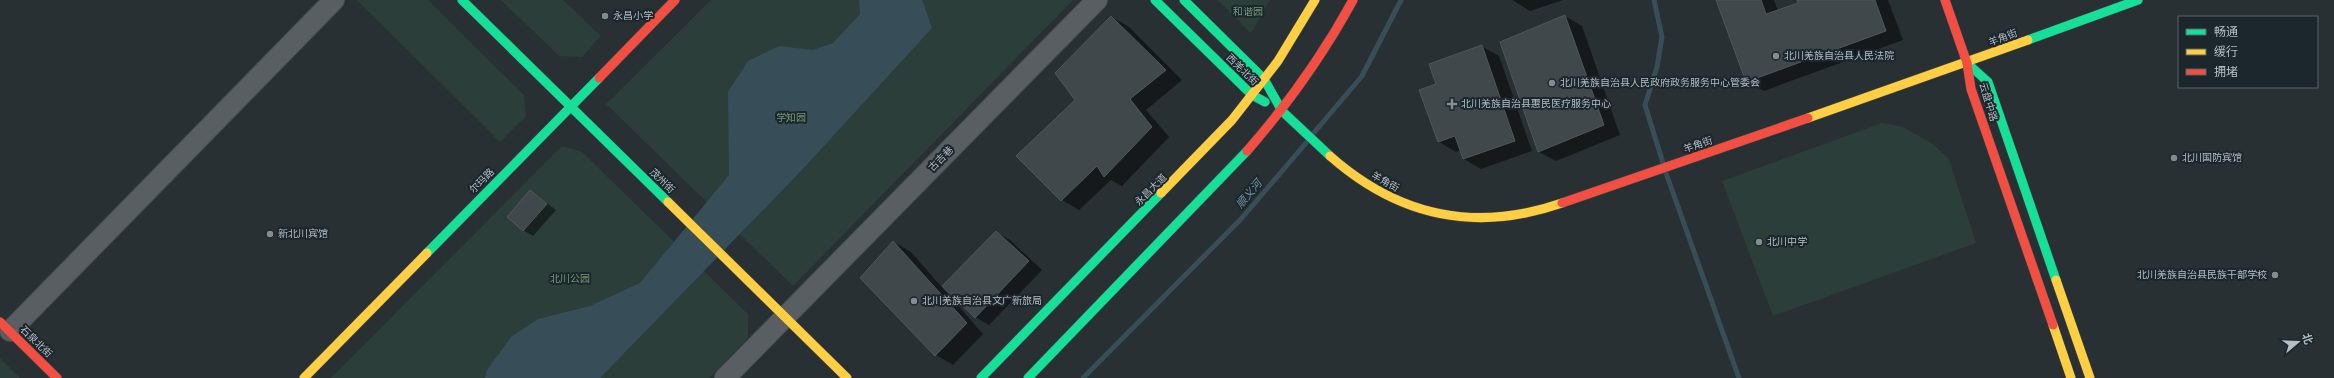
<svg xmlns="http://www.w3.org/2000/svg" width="2334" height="378" font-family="'Fira Sans','Noto Sans SC',sans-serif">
	<rect width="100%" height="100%" fill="#283033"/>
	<g fill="#2b3e39">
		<path d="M357 0H428L524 95 526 116 500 142Z"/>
		<path d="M501 0H563L601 36 582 57 559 56Z"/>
		<path d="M711 0H1073L793 286 606 104Z"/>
		<path d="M1218 0H1270L1251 33Z"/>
		<path d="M1882 123 1903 127 1933 144 1949 159 1976 243 1773 316 1722 181Z"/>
		<path d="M562 146 581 151 748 314V338L709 378H331Z"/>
		<path d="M0 358 20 378H0Z"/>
	</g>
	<path fill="#374e59" d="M859 0H922L932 28 801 171 600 378H485L487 370 511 337 538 319 590 306 640 283 729 175 728 92 748 61 779 46 813 50 833 43 860 14Z"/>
	<g fill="#0007">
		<path d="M1512 0H1563L1530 11Z"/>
		<path d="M1717 0H1774L1778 11 1800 3 1798 0H1888L1903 40 1764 91 1747 81Z"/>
		<path d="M1565 16 1582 26 1620 135 1556 161 1539 152 1501 42Z"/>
		<path d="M1112 17 1129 27 1182 80 1146 110 1169 137 1122 186 1111 180 1079 210 1062 200 1076 100Z"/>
		<path d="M1481 46 1499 56 1532 151 1481 169 1464 159 1461 150 1456 152 1439 142 1437 85Z"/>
		<path d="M530 191 556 210 533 236 523 230Z"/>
		<path d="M996 232 1010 240 1042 270 989 325 975 317Z"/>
		<path d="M894 242 911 252 983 334 953 365 936 355 862 278Z"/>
	</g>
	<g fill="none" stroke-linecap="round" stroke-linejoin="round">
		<g stroke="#374e59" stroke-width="5">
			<path d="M1654 0 1662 37 1657 67 1645 105 1663 163"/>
			<path d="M1312 135 1362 76 1401 0"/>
			<path d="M1666 173 1739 378"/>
			<path d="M1083 378 1241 219 1306 143"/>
		</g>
	</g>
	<g fill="#41484b" stroke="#50575b">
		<path d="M1716 0H1761L1766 14 1798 3 1797 0H1875L1886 31 1746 82Z"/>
		<path d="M1565 15 1604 125 1538 152 1500 42Z"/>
		<path d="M1111 16 1166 70 1130 99 1152 127 1104 177 1097 166 1061 201 1016 156 1075 100 1055 73Z"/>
		<path d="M1482 45 1515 141 1463 159 1455 136 1438 142 1419 90 1436 84 1429 64Z"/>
		<path d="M530 190 547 204 523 231 507 217Z"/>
		<path d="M996 231 1029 261 975 318 942 286Z"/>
		<path d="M893 241 967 323 935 356 860 278Z"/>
	</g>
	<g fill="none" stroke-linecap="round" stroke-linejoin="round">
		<g stroke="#464b4e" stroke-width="22">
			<g id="street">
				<path d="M10 331 334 0"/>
				<path d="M725 378 1097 0"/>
			</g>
		</g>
		<g stroke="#464b4e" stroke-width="10">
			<g id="fast">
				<path d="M462 0 668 202"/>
				<path d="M1155 0 1252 95 1265 102"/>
				<path d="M1184 0 1264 79 1282 111 1330 156"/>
				<path d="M2028 40 2138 0"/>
				<path d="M1967 63 1988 82 2056 280"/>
				<path d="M427 253 599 78"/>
				<path d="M981 378 1161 193"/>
				<path d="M1028 378 1247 151"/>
			</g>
		</g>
		<g stroke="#464b4e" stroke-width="10">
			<g id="slow">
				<path d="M1808 118 2028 40"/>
				<path d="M1330 156C1398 216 1476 233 1562 203"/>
				<path d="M1161 193 1232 120 1278 61 1315 0"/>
				<path d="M668 202 847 378"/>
				<path d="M2056 280 2090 378"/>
				<path d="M2053 325 2071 378"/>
				<path d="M304 378 427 253"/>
			</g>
		</g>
		<g stroke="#464b4e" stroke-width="10">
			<g id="jam">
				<path d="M1945 0 1967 63 1971 89 2053 325"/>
				<path d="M599 78 675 0"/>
				<path d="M1247 151C1288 104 1323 55 1353 0"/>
				<path d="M1562 203 1808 118"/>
				<path d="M0 322 57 378"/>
			</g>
		</g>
		<use href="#street" stroke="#585e61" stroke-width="20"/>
		<use href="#fast" stroke="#16e098" stroke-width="9"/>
		<use href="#slow" stroke="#ffcf43" stroke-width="9"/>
		<use href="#jam" stroke="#f24e42" stroke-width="9"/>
	</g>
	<g fill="#828c91" stroke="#1c272d" stroke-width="1.5">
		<circle cx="605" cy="16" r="4"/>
		<circle cx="1776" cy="56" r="4"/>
		<circle cx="1552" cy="83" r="4"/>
		<path d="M1450 98h4v4h4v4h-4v4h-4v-4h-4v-4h4z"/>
		<circle cx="2174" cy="158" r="4"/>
		<circle cx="270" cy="234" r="4"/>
		<circle cx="1759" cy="242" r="4"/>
		<circle cx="2275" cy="275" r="4"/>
		<circle cx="914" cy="301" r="4"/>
	</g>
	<g text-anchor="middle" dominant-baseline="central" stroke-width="4" stroke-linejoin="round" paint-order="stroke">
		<g font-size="10" fill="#739873" stroke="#1c272d">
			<text x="1248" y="12">和谐园</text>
			<text x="791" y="118">学知园</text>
			<text x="570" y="279">北川公园</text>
		</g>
		<g font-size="10" fill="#b2bec4" stroke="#1c272d" text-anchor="start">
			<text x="613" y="16">永昌小学</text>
			<text x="1784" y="56">北川羌族自治县人民法院</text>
			<text x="1560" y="83">北川羌族自治县人民政府政务服务中心管委会</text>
			<text x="1461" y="104">北川羌族自治县惠民医疗服务中心</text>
			<text x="2182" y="158">北川国防宾馆</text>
			<text x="278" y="234">新北川宾馆</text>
			<text x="1767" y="242">北川中学</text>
			<text x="2267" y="275" text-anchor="end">北川羌族自治县民族干部学校</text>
			<text x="922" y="301">北川羌族自治县文广新旅局</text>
		</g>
		<g font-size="10" fill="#b2bec4" stroke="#1c272d">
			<text transform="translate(2003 38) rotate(-20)">羊角街</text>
			<text transform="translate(1242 70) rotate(44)">西羌北街</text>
			<text transform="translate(1988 102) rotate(73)">云盘中路</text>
			<text transform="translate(1698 145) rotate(-19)">羊角街</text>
			<text transform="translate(941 159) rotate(-45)">古吉巷</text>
			<text transform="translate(482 181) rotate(-45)">尔玛路</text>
			<text transform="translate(662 181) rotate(44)">茂州街</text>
			<text transform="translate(1385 182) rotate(29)">羊角街</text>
			<text transform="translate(1151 190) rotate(-45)">永昌大道</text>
			<text transform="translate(36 342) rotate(44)">石泉北街</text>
		</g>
		<g font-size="11" font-style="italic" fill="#7596a5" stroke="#1c272d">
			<text transform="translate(1249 194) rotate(-50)">顺义河</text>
		</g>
	</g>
	<rect x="2178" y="16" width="140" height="72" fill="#1c272d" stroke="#586369"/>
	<rect x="2186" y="29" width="20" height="6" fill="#16e098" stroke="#586369"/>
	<text x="2214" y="36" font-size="12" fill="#b2bec4">畅通</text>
	<rect x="2186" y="49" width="20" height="6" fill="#ffcf43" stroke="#586369"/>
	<text x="2214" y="56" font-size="12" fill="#b2bec4">缓行</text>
	<rect x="2186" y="69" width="20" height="6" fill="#f24e42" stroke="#586369"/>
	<text x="2214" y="76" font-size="12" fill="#b2bec4">拥堵</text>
	<g transform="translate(2298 342) rotate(71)" stroke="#1c272d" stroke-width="3" paint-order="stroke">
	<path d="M0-3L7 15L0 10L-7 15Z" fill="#b2bec4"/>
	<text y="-6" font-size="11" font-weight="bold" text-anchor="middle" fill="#b2bec4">北</text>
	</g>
</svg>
